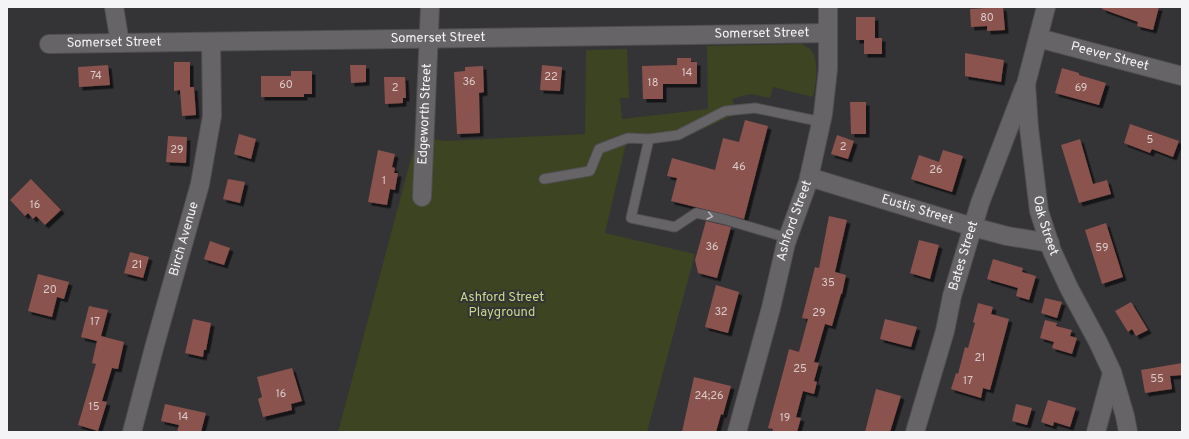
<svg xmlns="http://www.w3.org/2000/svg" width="1189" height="439" font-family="Overpass,sans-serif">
	<defs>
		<filter id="shadow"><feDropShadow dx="3.5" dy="3.5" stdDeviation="0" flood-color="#0009"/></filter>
	</defs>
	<rect width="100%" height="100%" fill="#343336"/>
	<path fill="#3c4422" d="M802 44C805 46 808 47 810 49 820 59 816 85 813 97L773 87 770 98 750 94 732 99 738 113 681 139 626 144 605 233 695 254 647 432H338L417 136 445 141 585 134 586 50 627 49 629 98H620L622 119 708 109 707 46Z"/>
	<g fill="#8a524e" filter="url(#shadow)">
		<path d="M1003 7 1005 30 987 31V26L971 27 970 9Z"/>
		<path d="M1103 7H1159L1153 30 1137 26 1138 22 1102 9Z"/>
		<path d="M856 17H875V38H882V54H864V40H856Z"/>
		<path d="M965 53 1004 60 1001 82 965 76Z"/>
		<path d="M677 58H691V62H697V84H663V99H643L642 66 677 65Z"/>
		<path d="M174 62H190V87H194L196 115 182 116 180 90 174 91Z"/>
		<path d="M108 65 110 85 79 87 78 67Z"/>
		<path d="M350 65H366V82L351 83Z"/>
		<path d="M542 65 562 67 560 91 540 90Z"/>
		<path d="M483 66 484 92 479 93 480 133 457 134 454 72 465 71V67Z"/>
		<path d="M1062 68 1079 73V75L1106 83 1099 105 1055 93Z"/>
		<path d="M291 71H312V94H304V97H261V76H291Z"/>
		<path d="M384 77H405L406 98H403V103L385 104Z"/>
		<path d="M850 102H866V134H851Z"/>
		<path d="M745 120 768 126 744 219 671 201 677 178 667 176 672 158 715 170 723 138 739 142Z"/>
		<path d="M1130 124 1179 141 1173 157 1152 149 1150 153 1124 143Z"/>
		<path d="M239 134 256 139 251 159 234 154Z"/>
		<path d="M837 135 854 141 848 159 831 154Z"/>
		<path d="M168 136 187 137 186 163 166 162Z"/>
		<path d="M1080 139 1093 184 1107 180 1111 194 1079 203 1061 145Z"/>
		<path d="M378 150 395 154 392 167 395 168 394 173H398L395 190 390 189 387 205 368 202Z"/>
		<path d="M943 150 963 156 952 192 911 179 919 155 939 162Z"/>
		<path d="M31 179 61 210 45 225 36 216 33 219 28 213 25 216 10 200Z"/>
		<path d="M228 179 245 182 240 203 223 199Z"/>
		<path d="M829 216 847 220 835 272 846 275 842 294H841L832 326 825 324 814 362 819 363 814 381 817 382 814 394 803 391 796 417 801 418 797 432H772L773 429 768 428 786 361 789 349 799 352 808 319 802 318 815 267 819 268Z"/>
		<path d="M706 221 731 227 717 278 698 273 695 260Z"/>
		<path d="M1106 223 1123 277 1102 284 1085 230Z"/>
		<path d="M919 240 939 245 930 279 910 273Z"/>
		<path d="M210 241 230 248 224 265 204 259Z"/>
		<path d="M130 252 149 257 143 278 124 273Z"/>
		<path d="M993 259 1023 268 1022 272 1036 276 1029 300 1016 296 1018 288 987 279Z"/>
		<path d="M38 274 69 282 64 299 57 297 52 317 28 311Z"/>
		<path d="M716 285 739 292 728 333 705 327Z"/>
		<path d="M1045 298 1062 302 1057 318 1041 313Z"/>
		<path d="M1131 302 1148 330 1136 336 1132 329 1128 332 1115 311Z"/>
		<path d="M978 303 993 307 991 314 1009 319 990 390 983 388 981 398 951 389 956 373 958 374 965 347 968 348 975 323 973 322Z"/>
		<path d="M89 306 108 310 101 336 124 342 118 369 112 368 102 401 107 402 98 431 78 425 96 364 92 363 97 341 81 337Z"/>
		<path d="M193 319 211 323 206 350H204L203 357 185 353Z"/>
		<path d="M885 319 917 327 911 347 880 339Z"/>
		<path d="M1045 320 1057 323 1056 326 1072 330 1070 336 1077 338 1072 354 1052 348 1054 342 1040 338Z"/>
		<path d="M1182 363V375L1170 376 1172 389 1145 393 1141 370Z"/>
		<path d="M292 368 302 401 291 404 292 410 263 417 258 399 262 397 257 377Z"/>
		<path d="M694 377 731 386 723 415 721 414 716 432H682Z"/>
		<path d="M876 389 901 396 890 432H865Z"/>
		<path d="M1048 400 1076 408 1070 427 1054 422 1053 426 1041 422Z"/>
		<path d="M165 404 206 413 201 432H177L179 425 161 421Z"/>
		<path d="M1016 404 1032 408 1027 425 1012 421Z"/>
	</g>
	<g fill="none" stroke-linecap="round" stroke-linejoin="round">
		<g stroke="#504f51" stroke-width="11">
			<g id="service">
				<path d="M649 139 631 218 675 227 696 213 723 219 788 238"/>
				<path d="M544 179 590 171 599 149 628 138 649 139 678 135 725 111 755 108 822 122"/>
			</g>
		</g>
		<g stroke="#504f51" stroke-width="20">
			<g id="minor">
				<path d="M114 7 120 43"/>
				<path id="s1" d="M1046 7 1026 84 1029 128 1039 211 1052 251 1069 288 1098 342 1112 372 1125 416 1128 432"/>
				<path id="s2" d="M1038 38 1182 76"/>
				<path id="s3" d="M49 44 828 33"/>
				<path id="s4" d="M809 177 973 227 1007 236 1050 243"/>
				<path id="s5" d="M422 197 430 7"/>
				<path id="s6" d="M132 432 154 348 200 184 212 116 211 42"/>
				<path id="s7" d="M737 432 771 308 786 243 808 182 823 114 828 69V7"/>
				<path id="s8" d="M915 432 945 331 952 296 980 203 1024 88"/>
				<path d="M1096 432 1112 373"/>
			</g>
		</g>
		<use href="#service" stroke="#666467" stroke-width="9"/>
		<use href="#minor" stroke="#666467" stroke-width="18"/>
	</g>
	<defs><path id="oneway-chevron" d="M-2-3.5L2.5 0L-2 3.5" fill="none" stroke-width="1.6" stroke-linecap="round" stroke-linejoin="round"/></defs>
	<use stroke="#b4b3b5" href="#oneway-chevron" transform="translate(710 216) rotate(11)"/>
	<g text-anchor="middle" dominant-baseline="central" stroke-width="4" stroke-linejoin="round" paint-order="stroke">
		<g font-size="11" fill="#dacbcb">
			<text x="987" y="18">80</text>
			<text x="687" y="73">14</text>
			<text x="96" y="76">74</text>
			<text x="551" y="77">22</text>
			<text x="469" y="82">36</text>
			<text x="653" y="83">18</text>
			<text x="286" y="85">60</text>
			<text x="395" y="88">2</text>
			<text x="1081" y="88">69</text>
			<text x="1150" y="140">5</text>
			<text x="843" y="147">2</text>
			<text x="177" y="150">29</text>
			<text x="739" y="167">46</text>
			<text x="936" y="170">26</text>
			<text x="384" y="181">1</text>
			<text x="35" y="205">16</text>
			<text x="712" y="247">36</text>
			<text x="1102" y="248">59</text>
			<text x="137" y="265">21</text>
			<text x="828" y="283">35</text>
			<text x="50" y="290">20</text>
			<text x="721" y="312">32</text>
			<text x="819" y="313">29</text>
			<text x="95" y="322">17</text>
			<text x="980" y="358">21</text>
			<text x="800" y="369">25</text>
			<text x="1157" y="379">55</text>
			<text x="968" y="381">17</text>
			<text x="281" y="394">16</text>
			<text x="709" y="396">24;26</text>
			<text x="94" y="407">15</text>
			<text x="183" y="417">14</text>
			<text x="785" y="418">19</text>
		</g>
		<g font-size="13" fill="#f4f3f5" stroke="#343336">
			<text stroke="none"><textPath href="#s3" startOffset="713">Somerset Street</textPath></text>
			<text stroke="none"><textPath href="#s3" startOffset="389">Somerset Street</textPath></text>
			<text stroke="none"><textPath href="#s3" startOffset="65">Somerset Street</textPath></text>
			<text stroke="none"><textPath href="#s2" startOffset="74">Peever Street</textPath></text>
			<text stroke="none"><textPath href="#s5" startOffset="83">Edgeworth Street</textPath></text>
			<text stroke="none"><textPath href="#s4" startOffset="113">Eustis Street</textPath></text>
			<text stroke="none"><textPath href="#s7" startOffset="219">Ashford Street</textPath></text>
			<text stroke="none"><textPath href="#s1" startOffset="223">Oak Street</textPath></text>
			<text stroke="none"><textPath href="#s6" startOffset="200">Birch Avenue</textPath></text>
			<text stroke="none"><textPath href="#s8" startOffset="183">Bates Street</textPath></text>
		</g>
		<g font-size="13" fill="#c5da8a" stroke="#343336">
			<text x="502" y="298">Ashford Street<tspan x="502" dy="15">Playground</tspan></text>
		</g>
	</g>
	<rect width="1189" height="439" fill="none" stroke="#f4f3f5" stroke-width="16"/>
</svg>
